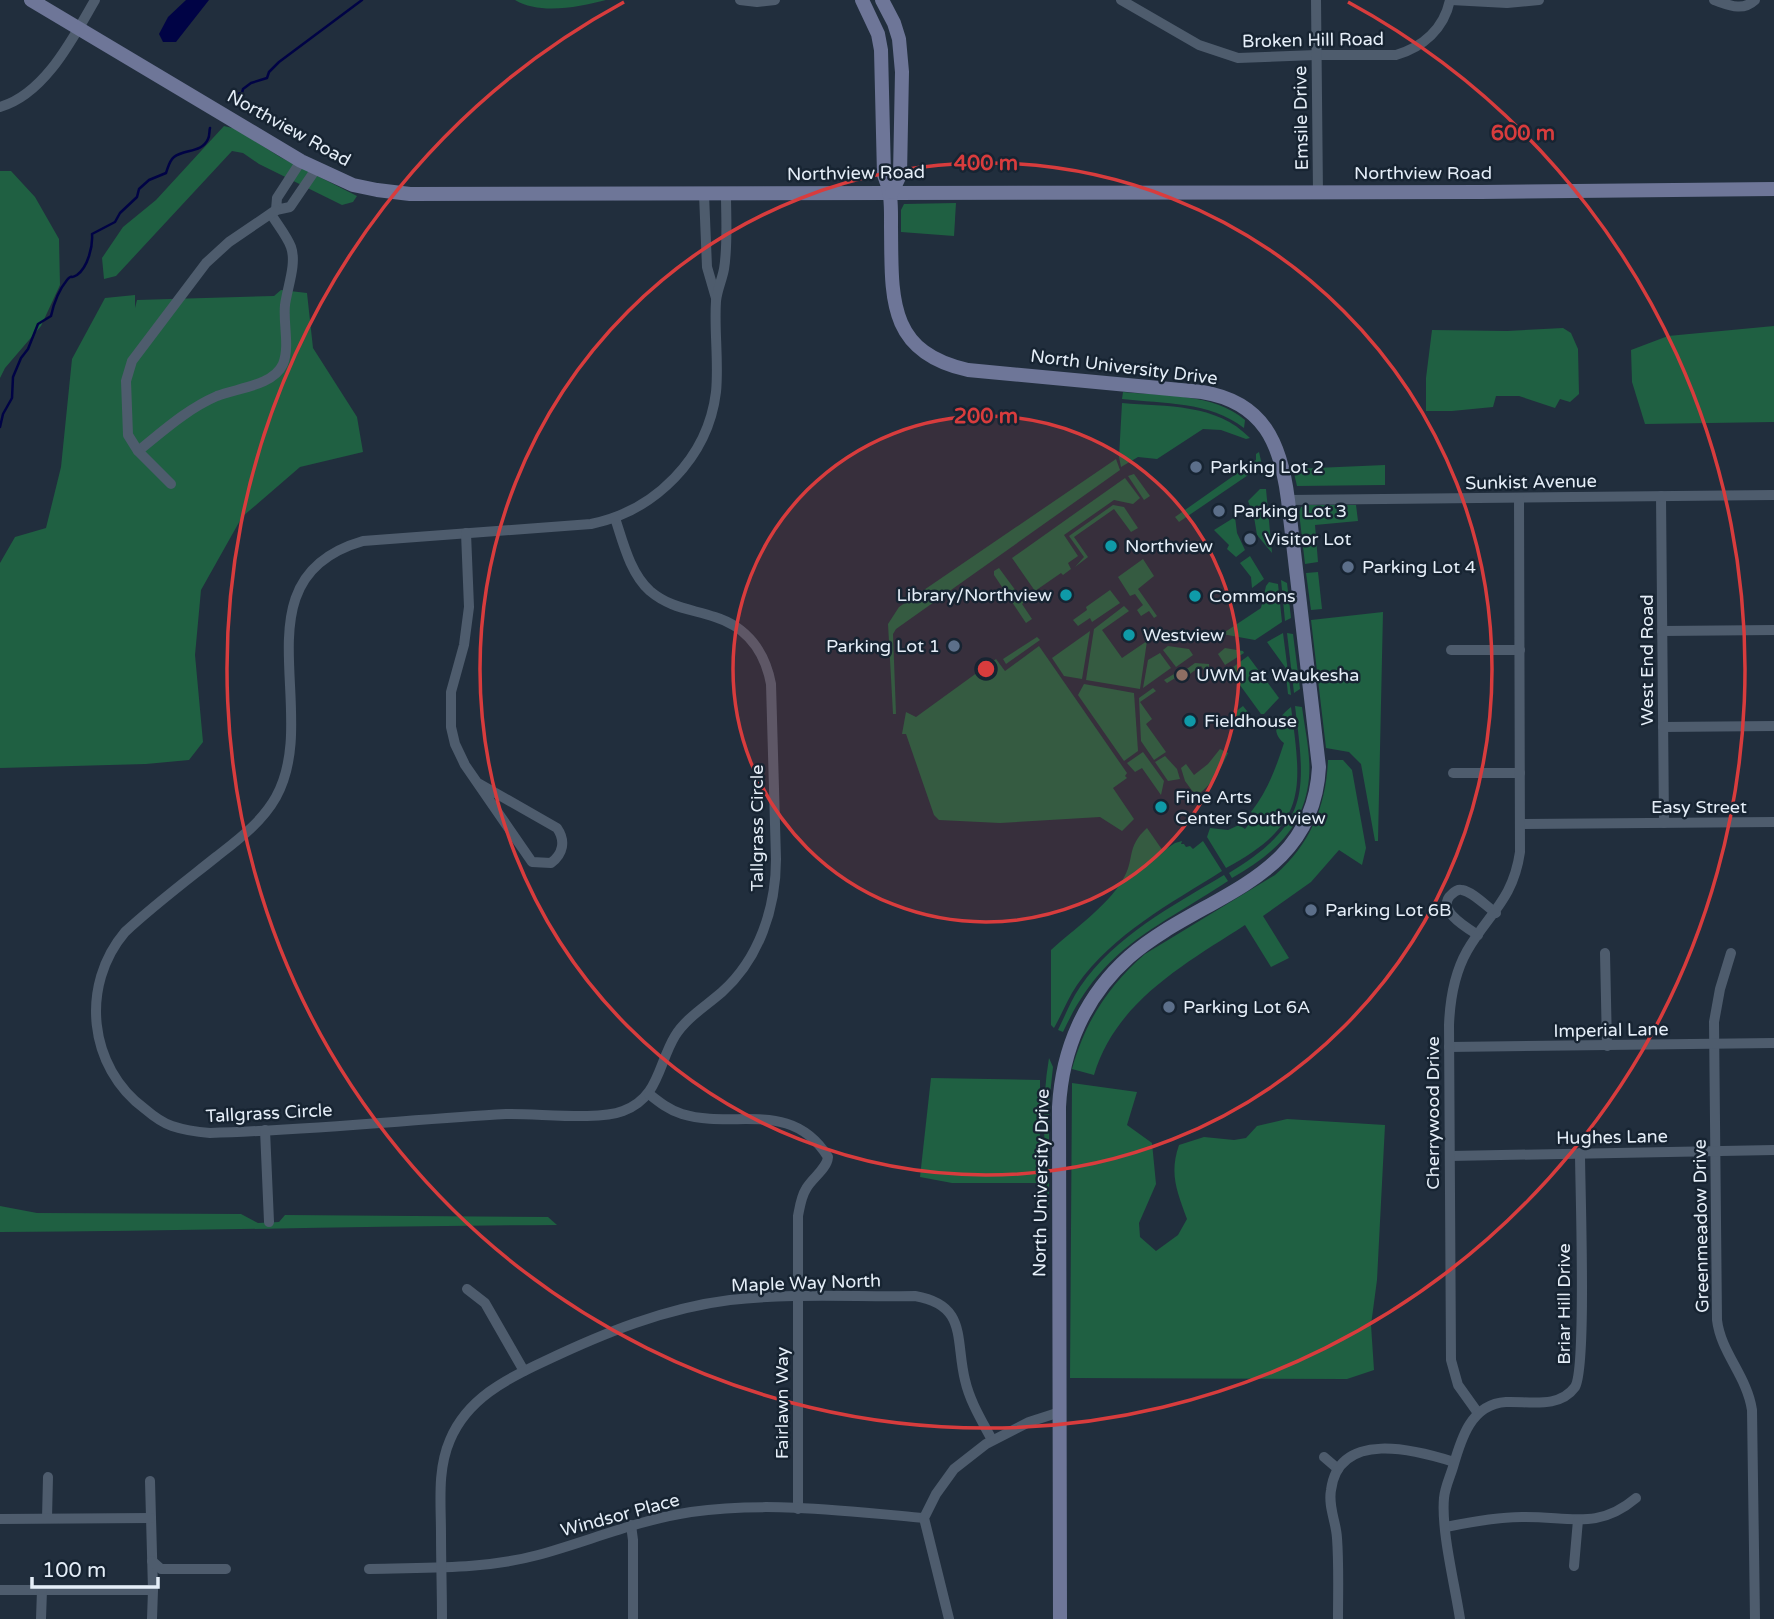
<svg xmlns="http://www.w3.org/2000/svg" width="1774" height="1619" font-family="'Varela Round',sans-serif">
	<rect width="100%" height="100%" fill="#212e3d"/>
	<g fill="#1f6042">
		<path d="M515 0H606C579 7 540 15 515 0Z"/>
		<path d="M224 126 236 129 280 157 357 196 353 202 342 205 259 164 243 153 232 151 116 276 104 279 102 258 123 227 156 200Z"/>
		<path d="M0 171H11L35 197 59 239 60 285 41 326 5 368 0 378Z"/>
		<path d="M956 203 954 236 901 232V210L904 204Z"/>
		<path d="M281 290 307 293 313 348 357 417 363 452 300 467 242 517 201 590 195 655 203 742 189 760 146 764 0 768V563L15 537 46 528 61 467 72 359 105 298 135 295V308L137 300 274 296Z"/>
		<path d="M1774 326V422L1645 424 1632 382 1631 350 1668 336Z"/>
		<path d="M1563 328 1571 333 1578 349 1579 394 1570 402 1560 399 1555 408 1519 396H1496L1493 407 1452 411H1426V378L1432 330 1507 331Z"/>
		<path d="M1123 392C1162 396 1214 393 1245 420L1244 428C1209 401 1164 404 1122 399Z"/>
		<path d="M1122 403C1167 407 1216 403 1250 438L1246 439 1221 430 1203 429 1157 459 1138 457 1121 467 1119 457Z"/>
		<path d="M1259 452 1265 478 1257 469 1179 522 1175 517 1256 460V454Z"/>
		<path d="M1116 459 1120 470 896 629 893 634 896 714H893L888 624 899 607Z"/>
		<path d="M1385 465V485L1297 486 1293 469Z"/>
		<path d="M1134 474 1150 496 1144 500 1128 476Z"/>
		<path d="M1125 478 1140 498 1133 504 1114 500 1064 535 1078 556 1068 563 1071 569 1063 575 1061 573 1035 591 1012 558Z"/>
		<path d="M1260 489H1266L1272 553 1257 535 1254 517 1248 501Z"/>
		<path d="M1113 505 1124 507 1138 528 1131 532 1114 509 1074 537 1088 557 1075 567 1084 557 1069 536Z"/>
		<path d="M1306 505H1356L1358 521 1315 525 1318 562 1305 564 1299 512 1301 507Z"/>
		<path d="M1235 517 1237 533 1245 550 1236 557 1227 549 1229 545 1214 530Z"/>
		<path d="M1250 556 1264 579 1252 588 1251 577 1240 563Z"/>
		<path d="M1143 559 1154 576 1138 589 1157 616 1154 618 1149 611 1141 616 1137 610 1143 605 1135 594 1130 596 1118 577Z"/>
		<path d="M999 568 1024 602 1022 604 1032 619 1026 623 994 575V571Z"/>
		<path d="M1318 572 1322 609 1311 610 1306 573Z"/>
		<path d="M1281 580 1287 583 1291 618 1285 621Z"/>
		<path d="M1269 582 1278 584 1282 622 1255 640 1222 634 1261 608 1266 586Z"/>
		<path d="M1110 590 1120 603 1092 622 1090 618 1078 626 1073 620 1087 610 1086 607Z"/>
		<path d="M1124 606 1129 611 1102 630 1122 658 1147 641 1140 689 1086 680 1094 629Z"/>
		<path d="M1383 612 1378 841H1375L1361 764 1349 752 1326 748 1311 620Z"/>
		<path d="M1090 631 1082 679 1064 676 1052 658Z"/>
		<path d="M1283 633 1291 695 1288 694 1285 667 1267 642Z"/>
		<path d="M1287 633 1293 634 1300 689 1294 693Z"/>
		<path d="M1037 637 1040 640 1006 664 1003 659Z"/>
		<path d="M1039 646 1127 773 1125 776 1127 778 1113 788 1134 819 1122 831 1100 817 1000 823 939 820 934 815 906 734H902L906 712 916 717 996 659 1005 671Z"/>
		<path d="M1168 646 1189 649 1193 655 1176 667 1163 650Z"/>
		<path d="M1225 648 1243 651 1244 653 1225 665 1218 654Z"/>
		<path d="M1160 653 1171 668 1143 688 1148 660Z"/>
		<path d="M1248 656 1279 698 1264 714H1261L1229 670Z"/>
		<path d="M1195 663 1209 664V677L1201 666 1180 681 1177 677 1167 683 1164 680 1174 674 1177 676Z"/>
		<path d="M1084 684 1134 693 1138 751 1124 761 1078 695Z"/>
		<path d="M1153 688 1156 691 1140 702 1152 719 1146 724 1166 752 1154 760 1141 741 1139 698Z"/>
		<path d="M1243 706 1256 722 1243 726 1232 723 1235 712Z"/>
		<path d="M1295 706 1302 707C1305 730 1311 755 1309 778 1304 829 1273 854 1232 878L1229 873C1310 823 1306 794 1295 706Z"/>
		<path d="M1291 707C1302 790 1308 824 1226 868L1207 837 1210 828 1228 830 1239 825 1245 829 1255 817 1251 812C1267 792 1276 768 1284 743 1269 731 1278 717 1291 707Z"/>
		<path d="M1220 749 1228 753C1220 770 1212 785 1196 796L1185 781 1181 768 1186 764 1194 775 1208 764Z"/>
		<path d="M1143 752 1164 781 1161 795 1142 768 1135 772 1127 763Z"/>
		<path d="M1165 756 1177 769 1180 779 1168 781 1155 762Z"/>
		<path d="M1328 760H1343L1352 770 1366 848 1362 865 1339 850 1311 882 1263 916 1289 958 1271 967 1245 925C1185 964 1116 1001 1094 1075L1072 1069C1085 1022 1108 986 1145 954L1275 875C1310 844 1326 807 1328 760Z"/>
		<path d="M1147 828 1163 851 1175 843 1182 841 1181 844H1184L1186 847 1190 846 1193 849 1203 841 1222 871C1170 904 1114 933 1077 985 1068 998 1062 1014 1054 1028L1051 1025V950C1073 930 1107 906 1122 881 1136 859 1125 848 1147 828Z"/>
		<path d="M1224 875 1228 881C1154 930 1103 946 1063 1032L1058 1030C1065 1016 1071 1000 1080 987 1116 935 1171 907 1224 875Z"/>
		<path d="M1049 1058 1053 1067 1049 1104V1206L1046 1195C1045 1149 1041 1103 1049 1058Z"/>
		<path d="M931 1078 1040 1080V1183H952L920 1177Z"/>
		<path d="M1072 1083 1137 1092 1127 1125 1152 1143 1156 1184 1139 1223 1140 1237 1156 1251 1178 1235 1187 1219C1177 1191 1169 1174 1179 1145L1204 1137 1234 1140 1246 1138 1257 1126 1287 1119 1385 1125 1377 1280 1371 1325 1374 1370 1347 1379 1070 1378Z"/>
		<path d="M0 1206 37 1213 241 1214 258 1223 279 1222 285 1215 548 1217 557 1225C372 1226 186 1231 0 1232Z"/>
	</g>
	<path fill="#000345" d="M186 0H209L176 42H163L159 34 168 17Z"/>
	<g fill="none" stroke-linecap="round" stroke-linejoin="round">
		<g stroke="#000345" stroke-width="2.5">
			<path d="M229 96 242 93 243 89 251 83 267 78 269 72 279 62 362 0"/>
			<path d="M0 427 3 414 12 398 13 377 21 358 28 349 38 324 51 316C54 302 58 291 67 280 73 273 69 280 77 275 88 267 93 246 92 234L115 222 120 213 137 197 139 189 149 180 166 173C168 168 169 161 174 157 184 149 202 153 208 139 210 135 209 131 210 128"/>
		</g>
		<g stroke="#4e5c6d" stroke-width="10">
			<path d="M740 0 757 2 775 0"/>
			<path d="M1121 0 1199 45 1238 58 1316 55H1396C1423 47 1444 29 1450 0"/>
			<path d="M1316 0 1318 193"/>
			<path d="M1451 0 1507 3 1539 0"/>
			<path d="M1714 0C1729 5 1742 12 1755 0"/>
			<path d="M0 107C45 94 73 38 95 0"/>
			<path d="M301 161 277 198 276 210 290 207 316 169"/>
			<path d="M704 194 707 267 716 298"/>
			<path d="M138 451C163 431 187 409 217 396 237 388 273 386 283 364 290 346 283 324 285 305 287 288 297 264 291 247 287 236 277 224 271 214"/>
			<path d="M171 484 138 451 128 435 126 381 132 361 206 263 229 242 276 210"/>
			<path d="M1661 496 1664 823"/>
			<path d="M1288 500 1774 495"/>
			<path d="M615 518C623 542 630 573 650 591 670 608 691 609 715 617 747 627 765 652 771 684L776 859C776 908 759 959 722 992 706 1006 686 1018 675 1036 658 1064 659 1098 623 1111 597 1121 537 1113 506 1114 407 1120 309 1130 210 1133 198 1132 184 1130 172 1126 163 1123 152 1115 145 1109 88 1067 80 985 125 932 154 905 186 881 216 857 239 839 262 822 276 797 323 712 234 578 363 541L591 524C655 511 708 458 716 392 719 362 714 331 716 301 717 290 722 280 724 269 728 245 726 218 726 194"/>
			<path d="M466 533 469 607 464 645 451 692V727L455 744 465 765 532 862 551 863C563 854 566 841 557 828L478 783"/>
			<path d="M1662 631 1774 630"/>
			<path d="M1451 650H1520"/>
			<path d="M1663 727 1774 726"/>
			<path d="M1453 773H1520"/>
			<path d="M1520 824 1774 822"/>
			<path d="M1478 935C1467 928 1434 909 1452 894 1455 891 1458 889 1462 890 1473 892 1486 906 1496 913"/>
			<path d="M1605 953 1607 1046"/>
			<path d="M1731 953 1720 989 1714 1022 1717 1320C1721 1353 1747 1376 1752 1410L1755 1619"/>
			<path d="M1449 1047 1774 1043"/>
			<path d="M649 1094C659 1102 669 1110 682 1114 735 1130 791 1098 828 1157 827 1169 812 1178 806 1189 801 1197 800 1206 798 1216V1509"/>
			<path d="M265 1130 269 1222"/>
			<path d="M1450 1156 1774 1150"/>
			<path d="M467 1289 485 1303 524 1371"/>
			<path d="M1478 1413 1458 1385 1451 1360 1449 1025C1450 999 1454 974 1467 951 1489 913 1513 900 1520 852L1519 498"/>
			<path d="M1324 1457 1338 1469"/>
			<path d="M150 1481 153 1590"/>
			<path d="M47 1518 48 1477"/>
			<path d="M0 1519 151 1518"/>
			<path d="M631 1525 633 1540V1619"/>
			<path d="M1446 1527C1470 1522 1496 1517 1522 1517 1568 1516 1597 1531 1636 1498"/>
			<path d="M152 1561 161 1569H226"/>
			<path d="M1574 1566 1578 1520"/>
			<path d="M369 1569C425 1567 482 1570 538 1555 589 1541 638 1520 691 1512 767 1501 848 1511 924 1518"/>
			<path d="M0 1590H153L152 1619"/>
			<path d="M41 1619 42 1590"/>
			<path d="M442 1619C442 1591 441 1563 441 1534 441 1503 437 1470 450 1440 467 1399 506 1379 545 1361 604 1333 665 1308 730 1300 791 1293 854 1297 915 1296 968 1305 955 1340 965 1380 970 1402 982 1421 992 1440"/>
			<path d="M949 1619 924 1518 936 1494 954 1469 986 1444 1029 1422 1060 1412"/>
			<path d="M1338 1619C1338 1592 1339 1565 1337 1538 1336 1521 1328 1507 1331 1490 1339 1429 1416 1450 1454 1462"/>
			<path d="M1460 1619C1455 1585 1441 1531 1444 1498 1445 1487 1450 1477 1453 1467 1461 1439 1471 1404 1506 1402 1529 1401 1559 1409 1575 1387 1587 1368 1580 1188 1580 1153"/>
		</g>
		<g stroke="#6e7698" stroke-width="14">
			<path d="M31 0 301 161 353 185 377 190 410 194 1481 192 1774 189"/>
			<path d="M862 0 878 34 881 50 884 175C892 193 891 208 891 227 892 296 886 352 968 370L1202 392C1264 402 1281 444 1288 500L1319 767C1313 883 1201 894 1129 957 1085 996 1062 1049 1059 1107L1060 1619"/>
			<path d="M882 0 894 23 899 39 902 72 900 175 892 192"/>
		</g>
	</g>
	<circle cx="986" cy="669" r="253" fill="#d83c3d" fill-opacity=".12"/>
	<g fill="none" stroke="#d83c3d" stroke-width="3.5">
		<circle cx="986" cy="669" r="253"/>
		<circle cx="986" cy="669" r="506"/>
		<path d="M1348 2A759 759 0 1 1 624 2"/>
	</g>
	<g fill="#5c6f8a" stroke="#172432" stroke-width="2.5">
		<circle cx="1196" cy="467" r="7"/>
		<circle cx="1219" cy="511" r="7"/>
		<circle cx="1250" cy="539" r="7"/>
		<circle cx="1348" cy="567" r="7"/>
		<circle cx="954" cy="646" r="7"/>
		<circle cx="1311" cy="910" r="7"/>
		<circle cx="1169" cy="1007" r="7"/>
	</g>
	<g fill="#0f9aa8" stroke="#172432" stroke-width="2.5">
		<circle cx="1111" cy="546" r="7"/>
		<circle cx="1066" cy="595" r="7"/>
		<circle cx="1195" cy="596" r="7"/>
		<circle cx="1129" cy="635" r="7"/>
		<circle cx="1190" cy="721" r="7"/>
		<circle cx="1161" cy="807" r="7"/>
	</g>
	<circle fill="#8d6e63" stroke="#172432" stroke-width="2.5" cx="1182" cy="675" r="7"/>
	<g text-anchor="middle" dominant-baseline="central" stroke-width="5" stroke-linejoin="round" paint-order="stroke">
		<g font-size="18" fill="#e5eef8" stroke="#172432">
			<text transform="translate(1313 40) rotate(-1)">Broken Hill Road</text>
			<text transform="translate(1301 118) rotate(-91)">Emsile Drive</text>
			<text transform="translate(289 128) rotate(29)">Northview Road</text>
			<text transform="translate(856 173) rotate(-1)">Northview Road</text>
			<text x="1423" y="173">Northview Road</text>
			<text transform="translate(1124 367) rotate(7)">North University Drive</text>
			<text transform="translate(1531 482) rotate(-1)">Sunkist Avenue</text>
			<text transform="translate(1647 660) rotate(-90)">West End Road</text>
			<text x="1699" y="807">Easy Street</text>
			<text transform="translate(757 828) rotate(-90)">Tallgrass Circle</text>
			<text transform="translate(1611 1030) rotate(-1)">Imperial Lane</text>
			<text transform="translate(269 1113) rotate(-3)">Tallgrass Circle</text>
			<text transform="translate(1433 1113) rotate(-90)">Cherrywood Drive</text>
			<text transform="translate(1612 1137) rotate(-1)">Hughes Lane</text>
			<text transform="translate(1041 1183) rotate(-89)">North University Drive</text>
			<text transform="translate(1701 1226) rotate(-91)">Greenmeadow Drive</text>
			<text transform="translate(806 1283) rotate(-2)">Maple Way North</text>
			<text transform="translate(1564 1304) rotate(-90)">Briar Hill Drive</text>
			<text transform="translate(782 1403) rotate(-90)">Fairlawn Way</text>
			<text transform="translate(620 1515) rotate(-15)">Windsor Place</text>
		</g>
		<g font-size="18" fill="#e5eef8" stroke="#172432" text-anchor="start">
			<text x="1210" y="467">Parking Lot 2</text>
			<text x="1233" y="511">Parking Lot 3</text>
			<text x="1264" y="539">Visitor Lot</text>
			<text x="1125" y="546">Northview</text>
			<text x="1362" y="567">Parking Lot 4</text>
			<text x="1052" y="595" text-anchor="end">Library/Northview</text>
			<text x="1209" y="596">Commons</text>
			<text x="1143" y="635">Westview</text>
			<text x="940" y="646" text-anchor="end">Parking Lot 1</text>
			<text x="1196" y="675">UWM at Waukesha</text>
			<text x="1204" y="721">Fieldhouse</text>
			<text x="1175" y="797">Fine Arts<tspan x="1175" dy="21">Center Southview</tspan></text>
			<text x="1325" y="910">Parking Lot 6B</text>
			<text x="1183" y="1007">Parking Lot 6A</text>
		</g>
	</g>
	<circle cx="986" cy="669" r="10" fill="#d83c3d" stroke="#172432" stroke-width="3.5"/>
	<g font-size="21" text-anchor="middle" font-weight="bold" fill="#d83c3d" stroke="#172432" stroke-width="5" stroke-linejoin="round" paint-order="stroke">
		<text x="1523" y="140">600 m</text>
		<text x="986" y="170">400 m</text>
		<text x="986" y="423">200 m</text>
	</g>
	<path d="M32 1577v10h126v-10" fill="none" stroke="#e5eef8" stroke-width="3.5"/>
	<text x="42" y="1577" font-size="21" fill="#e5eef8" stroke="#172432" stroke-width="5" paint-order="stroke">100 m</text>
</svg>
